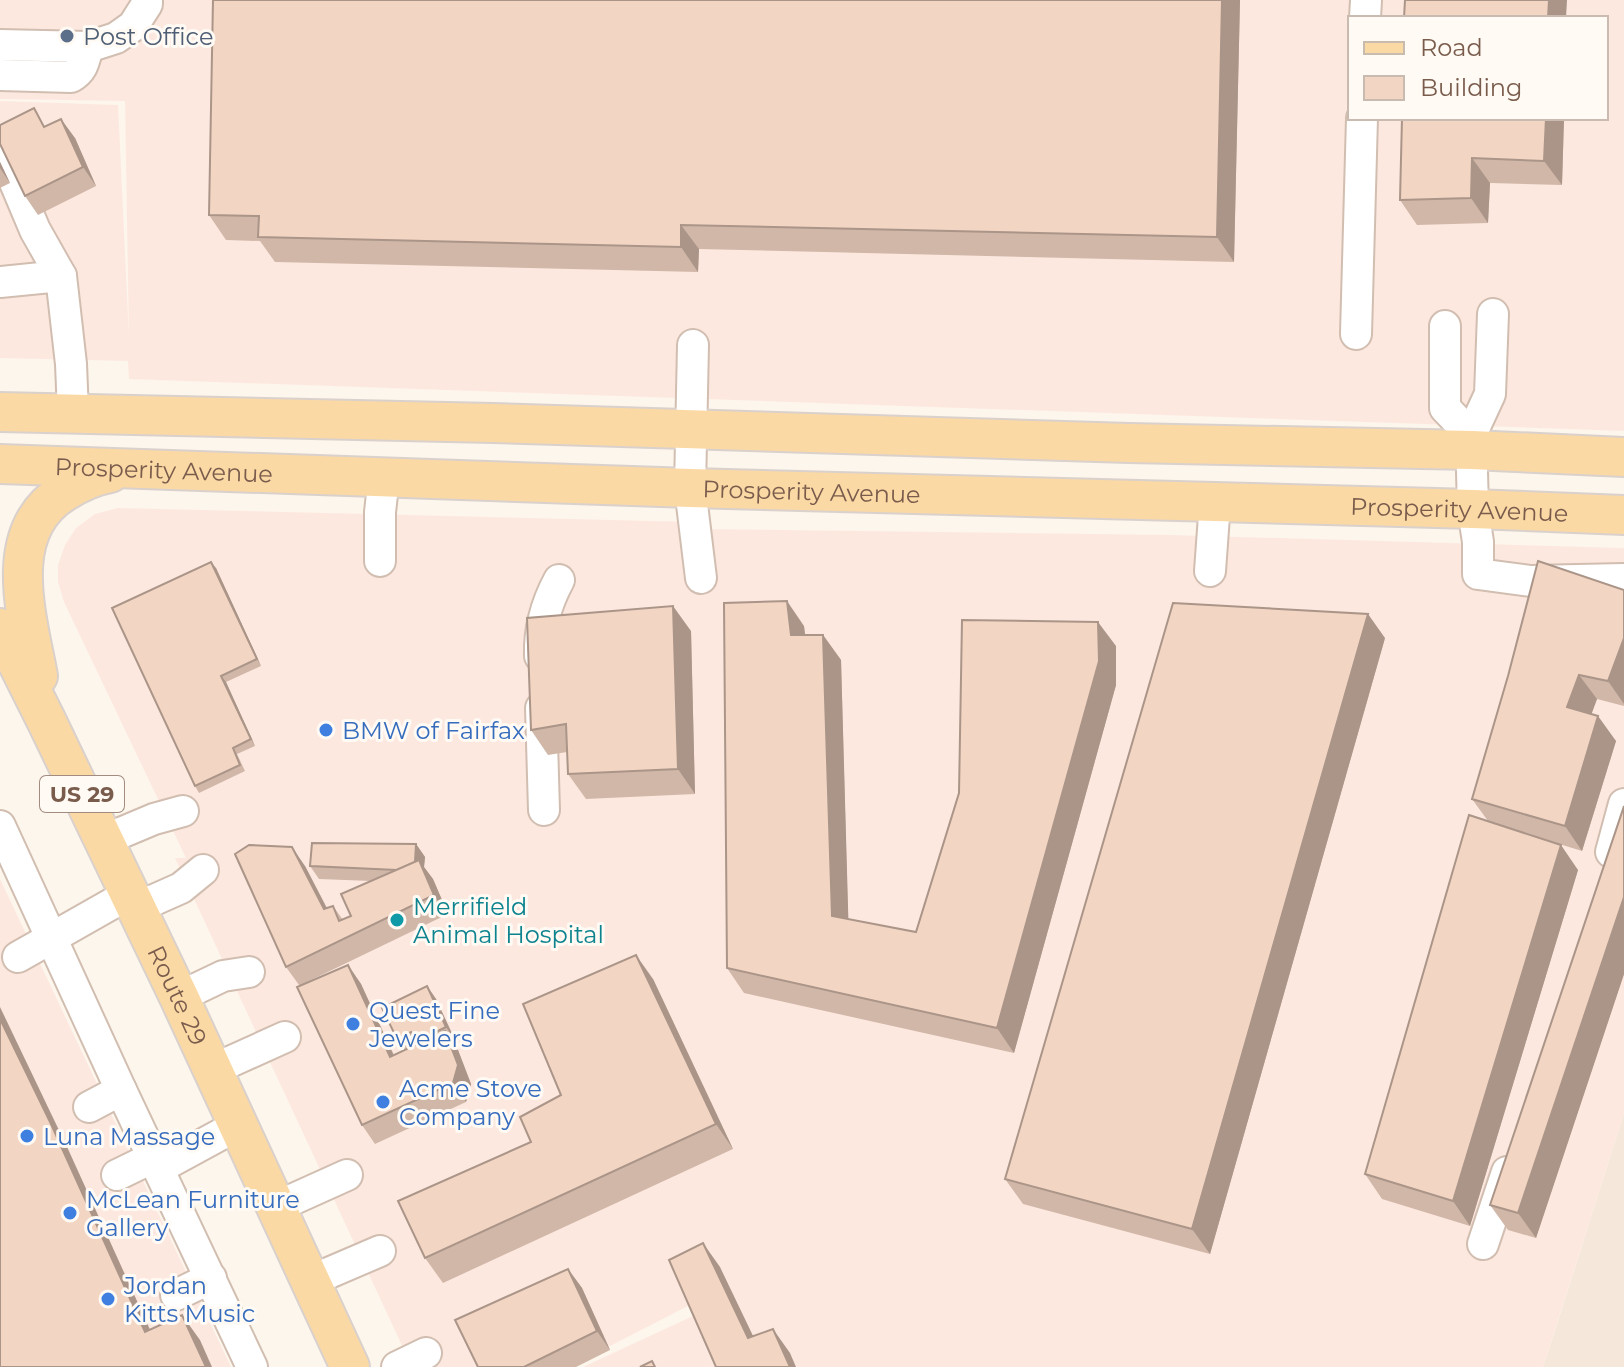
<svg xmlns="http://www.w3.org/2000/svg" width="1624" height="1367" font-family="Montserrat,sans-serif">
	<rect width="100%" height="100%" fill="#fdf6ec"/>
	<path fill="#f5e8da" d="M1624 1113V1367H1543L1557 1324Z"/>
	<g fill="#fde8e0" fill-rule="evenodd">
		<path d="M0 0H1624V431L129 379 128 361 0 358V101L118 105 129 338 125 101 0 99ZM1350 18H1606V118H1350Z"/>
		<path d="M118 508 694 522 695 529 1171 535 1624 548V1113L1543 1367H720L690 1305 569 1367H412L175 858H186L64 602 58 582V565L65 545 76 528 95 514Z"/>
		<path d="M0 879 231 1367H0Z"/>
		<path d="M693 1316 717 1367H583Z"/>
	</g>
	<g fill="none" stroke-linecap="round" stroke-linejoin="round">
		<g stroke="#d1beb0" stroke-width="34">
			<g id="minor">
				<path d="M1365 18 1366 0"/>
				<path d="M0 45 88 47 116 38 133 26 147 4V0"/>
				<path d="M0 75 71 77C84 70 84 60 88 47"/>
				<path d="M0 147 35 230 61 276"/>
				<path d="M0 282 61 276 71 364 73 413"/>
				<path d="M1493 314 1490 394 1471 435 1473 509 1478 542V574L1531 581 1624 579"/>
				<path d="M1445 326V408L1471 435"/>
				<path d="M1356 334 1362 118"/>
				<path d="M693 345 690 488 701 578"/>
				<path d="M380 561V512L384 477"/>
				<path d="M1210 571 1215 502"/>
				<path d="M540 656C539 628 546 604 559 580"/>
				<path d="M541 708 544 810"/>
				<path d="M0 826 121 1090 252 1367"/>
				<path d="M104 840 154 819 183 811"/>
				<path d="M1611 852 1624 804"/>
				<path d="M136 908 181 888 203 870"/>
				<path d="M18 957 129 894"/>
				<path d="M179 997 223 976 249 972"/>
				<path d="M212 1070 285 1037"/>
				<path d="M89 1107 121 1090"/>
				<path d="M159 1168 238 1125"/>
				<path d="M117 1175 154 1157"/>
				<path d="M276 1207 347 1175"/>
				<path d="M1483 1244 1507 1172"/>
				<path d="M310 1281 380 1251"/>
				<path d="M176 1295 211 1278"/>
				<path d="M397 1367 426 1353"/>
			</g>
		</g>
		<g stroke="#dad1cd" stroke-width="42">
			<g id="major">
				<path d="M0 412 493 423 1129 443 1472 450 1624 457"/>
				<path id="s1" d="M0 464 690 488 1473 509 1624 515"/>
				<path id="s2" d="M0 628 47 722 179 997 350 1367"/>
				<path d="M38 676C27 616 0 531 64 492 78 483 93 476 110 473"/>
			</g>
		</g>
		<use href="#minor" stroke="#fff" stroke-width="30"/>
		<use href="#major" stroke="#fbd9a5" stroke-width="38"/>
	</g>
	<g fill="#d1b7a8">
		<path d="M1240 0 1234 262 699 249 698 272 275 262 260 241 226 240 209 215Z"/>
		<path d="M1402 118H1564L1562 185 1490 183 1488 223 1417 225 1400 200Z"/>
		<path d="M47 126 75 138 96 186 38 215 25 196Z"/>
		<path d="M0 162 10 183 0 188Z"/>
		<path d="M216 568 261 666 226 682 255 746 237 754 245 771 199 793 195 786Z"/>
		<path d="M1624 590V706L1597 699 1591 714 1616 741 1582 851 1543 839 1578 870 1470 1226 1382 1199 1365 1174 1488 821 1472 799Z"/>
		<path d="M804 626 805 635H823L841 660 848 919 916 932 1116 646V685L1014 1053 744 993 727 968Z"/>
		<path d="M691 631 695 794 586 799 568 774 567 752 548 755 531 730Z"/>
		<path d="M1385 638 1210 1254 1023 1204 1005 1179Z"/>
		<path d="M1624 806V974L1536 1238 1508 1230 1490 1205Z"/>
		<path d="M416 844 425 857 424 867 433 879 448 914 307 982 348 965 361 984 394 1055 405 1050 397 1039 427 986 436 999 455 1040 452 1042 458 1050 471 1084 466 1102 375 1144 362 1125 299 985 286 967 305 866 327 908 333 906 343 920 351 916 371 881 319 879 310 866Z"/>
		<path d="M653 979 733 1149 443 1283 425 1258 531 1142 561 1095Z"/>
		<path d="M568 1269 582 1288 610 1350 576 1367H478Z"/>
	</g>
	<g fill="#aa9588">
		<path d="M1222 0H1240L1234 262 1217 237Z"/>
		<path d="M1549 0H1567L1566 18H1548Z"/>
		<path d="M1546 118H1564L1562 185 1544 161Z"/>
		<path d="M61 119 75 138 96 186 83 167Z"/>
		<path d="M1472 158 1490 183 1488 223 1471 198Z"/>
		<path d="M0 162 10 183 0 168Z"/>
		<path d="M681 225 699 249 698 272 681 247Z"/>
		<path d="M211 562 216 568 261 666 257 659Z"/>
		<path d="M787 601 804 626 808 659 791 635Z"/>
		<path d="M673 606 691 631 695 794 678 769Z"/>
		<path d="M1368 614 1385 638 1210 1254 1192 1229Z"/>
		<path d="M1098 622 1116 646V685L1014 1053 997 1028Z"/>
		<path d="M823 635 841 660 849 941 832 916Z"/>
		<path d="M1624 638V704L1608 681Z"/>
		<path d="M1579 675 1597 699 1585 732 1567 707Z"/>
		<path d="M221 676 226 682 255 746 251 739Z"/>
		<path d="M1598 716 1616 741 1582 851 1565 826Z"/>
		<path d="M416 844 425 857 424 867 433 879 448 914 414 870Z"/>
		<path d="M1561 845 1578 870 1470 1226 1453 1201Z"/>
		<path d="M292 847 305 866 337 928 324 909Z"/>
		<path d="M1624 897V974L1536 1238 1518 1213Z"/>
		<path d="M636 955 653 979 733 1149 716 1124Z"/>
		<path d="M348 965 361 984 403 1076 390 1057Z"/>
		<path d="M427 986 436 999 455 1040 446 1027Z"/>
		<path d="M0 1007 68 1149 162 1356 145 1332 0 1019Z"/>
		<path d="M445 1031 458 1050 471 1084 466 1102 453 1083Z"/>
		<path d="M703 1243 720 1267 766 1363 748 1338Z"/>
		<path d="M568 1269 582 1288 610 1350 597 1331Z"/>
		<path d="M182 1315 200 1340 212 1367H206Z"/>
		<path d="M773 1329 790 1353 796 1367H790Z"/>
	</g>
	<g fill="#f3d5c3" stroke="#aa9588" stroke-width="2">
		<path d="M213 0H1222L1217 237 681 225V247L258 237 259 216 209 215Z"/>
		<path d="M1405 0H1549L1548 18H1404Z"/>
		<path d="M34 108 44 127 61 119 83 167 25 196 0 144V125Z"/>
		<path d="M1402 118H1546L1544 161 1472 158 1471 198 1400 200Z"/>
		<path d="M1538 561 1624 590V638L1608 681 1579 675 1567 707 1598 716 1565 826 1472 799 1508 676Z"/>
		<path d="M211 562 257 659 221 676 251 739 233 748 240 765 195 786 112 608Z"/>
		<path d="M787 601 791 635H823L832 916 916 932 959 793 962 620 1098 622 1099 661 997 1028 727 968 724 603Z"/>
		<path d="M1173 603 1368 614 1192 1229 1005 1179Z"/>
		<path d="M673 606 678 769 568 774 566 724 531 730 527 618Z"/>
		<path d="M1624 806V897L1518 1213 1490 1205Z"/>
		<path d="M1469 815 1561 845 1453 1201 1365 1174Z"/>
		<path d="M312 843 416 844 415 862 397 870 310 866Z"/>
		<path d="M249 845 292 847 324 909 333 906 339 921 351 916 341 894 419 860 434 895 286 967 235 854Z"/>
		<path d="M636 955 716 1124 425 1258 398 1201 531 1142 520 1117 561 1095 523 1004Z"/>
		<path d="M348 965 390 1057 445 1031 458 1065 453 1083 362 1125 297 987Z"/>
		<path d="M427 986 446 1027 416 1042 411 1032 397 1039 382 1008Z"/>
		<path d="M0 1019 51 1124 145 1332 182 1315 206 1367H0Z"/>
		<path d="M703 1243 748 1338 773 1329 790 1367H716L669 1260Z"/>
		<path d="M568 1269 597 1331 524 1367H478L455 1320Z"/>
		<path d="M652 1361 655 1367H640Z"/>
	</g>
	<circle fill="#5c6f8a" stroke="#fffaf3" stroke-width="3" cx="67" cy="36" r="8"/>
	<g fill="#3f7fe0" stroke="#fffaf3" stroke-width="3">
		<circle cx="326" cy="730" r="8"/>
		<circle cx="353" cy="1024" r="8"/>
		<circle cx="383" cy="1102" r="8"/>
		<circle cx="27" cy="1136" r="8"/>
		<circle cx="70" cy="1213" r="8"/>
		<circle cx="108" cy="1299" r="8"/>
	</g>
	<circle fill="#0f9aa8" stroke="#fffaf3" stroke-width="3" cx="397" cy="920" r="8"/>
	<g text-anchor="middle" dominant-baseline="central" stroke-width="6" stroke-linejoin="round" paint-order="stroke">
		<rect fill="#fffaf3" stroke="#a28b7f" stroke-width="2" x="40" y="776" width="84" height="36" rx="6"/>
		<g font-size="22" font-weight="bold" fill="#7a5c4d">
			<text x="82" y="794">US 29</text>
		</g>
		<g font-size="24" fill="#4e5e75" stroke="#fffaf3" text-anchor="start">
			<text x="83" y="36">Post Office</text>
		</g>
		<g font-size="24" fill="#7a5c4d" stroke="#fffaf3">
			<text stroke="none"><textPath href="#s1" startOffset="164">Prosperity Avenue</textPath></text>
			<text stroke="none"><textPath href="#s1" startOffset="812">Prosperity Avenue</textPath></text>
			<text stroke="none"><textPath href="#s1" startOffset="1460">Prosperity Avenue</textPath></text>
			<text stroke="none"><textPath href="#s2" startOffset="408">Route 29</textPath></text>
		</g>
		<g font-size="24" fill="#366cbe" stroke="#fffaf3" text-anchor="start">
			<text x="342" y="730">BMW of Fairfax</text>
			<text x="369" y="1010">Quest Fine<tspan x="369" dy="28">Jewelers</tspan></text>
			<text x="399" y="1088">Acme Stove<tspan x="399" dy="28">Company</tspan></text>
			<text x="43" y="1136">Luna Massage</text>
			<text x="86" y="1199">McLean Furniture<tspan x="86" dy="28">Gallery</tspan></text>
			<text x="124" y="1285">Jordan<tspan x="124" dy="28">Kitts Music</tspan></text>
		</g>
		<g font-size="24" fill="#0d838f" stroke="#fffaf3" text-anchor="start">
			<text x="413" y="906">Merrifield<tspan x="413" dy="28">Animal Hospital</tspan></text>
		</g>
	</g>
	<rect x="1348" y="16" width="260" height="104" fill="#fffaf3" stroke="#cabbb1" stroke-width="2"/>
	<rect x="1364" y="42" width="40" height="12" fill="#fbd9a5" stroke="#cabbb1" stroke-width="2"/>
	<text x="1420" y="56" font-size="24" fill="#7a5c4d">Road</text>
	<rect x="1364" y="76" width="40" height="24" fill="#f3d5c3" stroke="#cabbb1" stroke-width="2"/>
	<text x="1420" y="96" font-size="24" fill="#7a5c4d">Building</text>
</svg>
